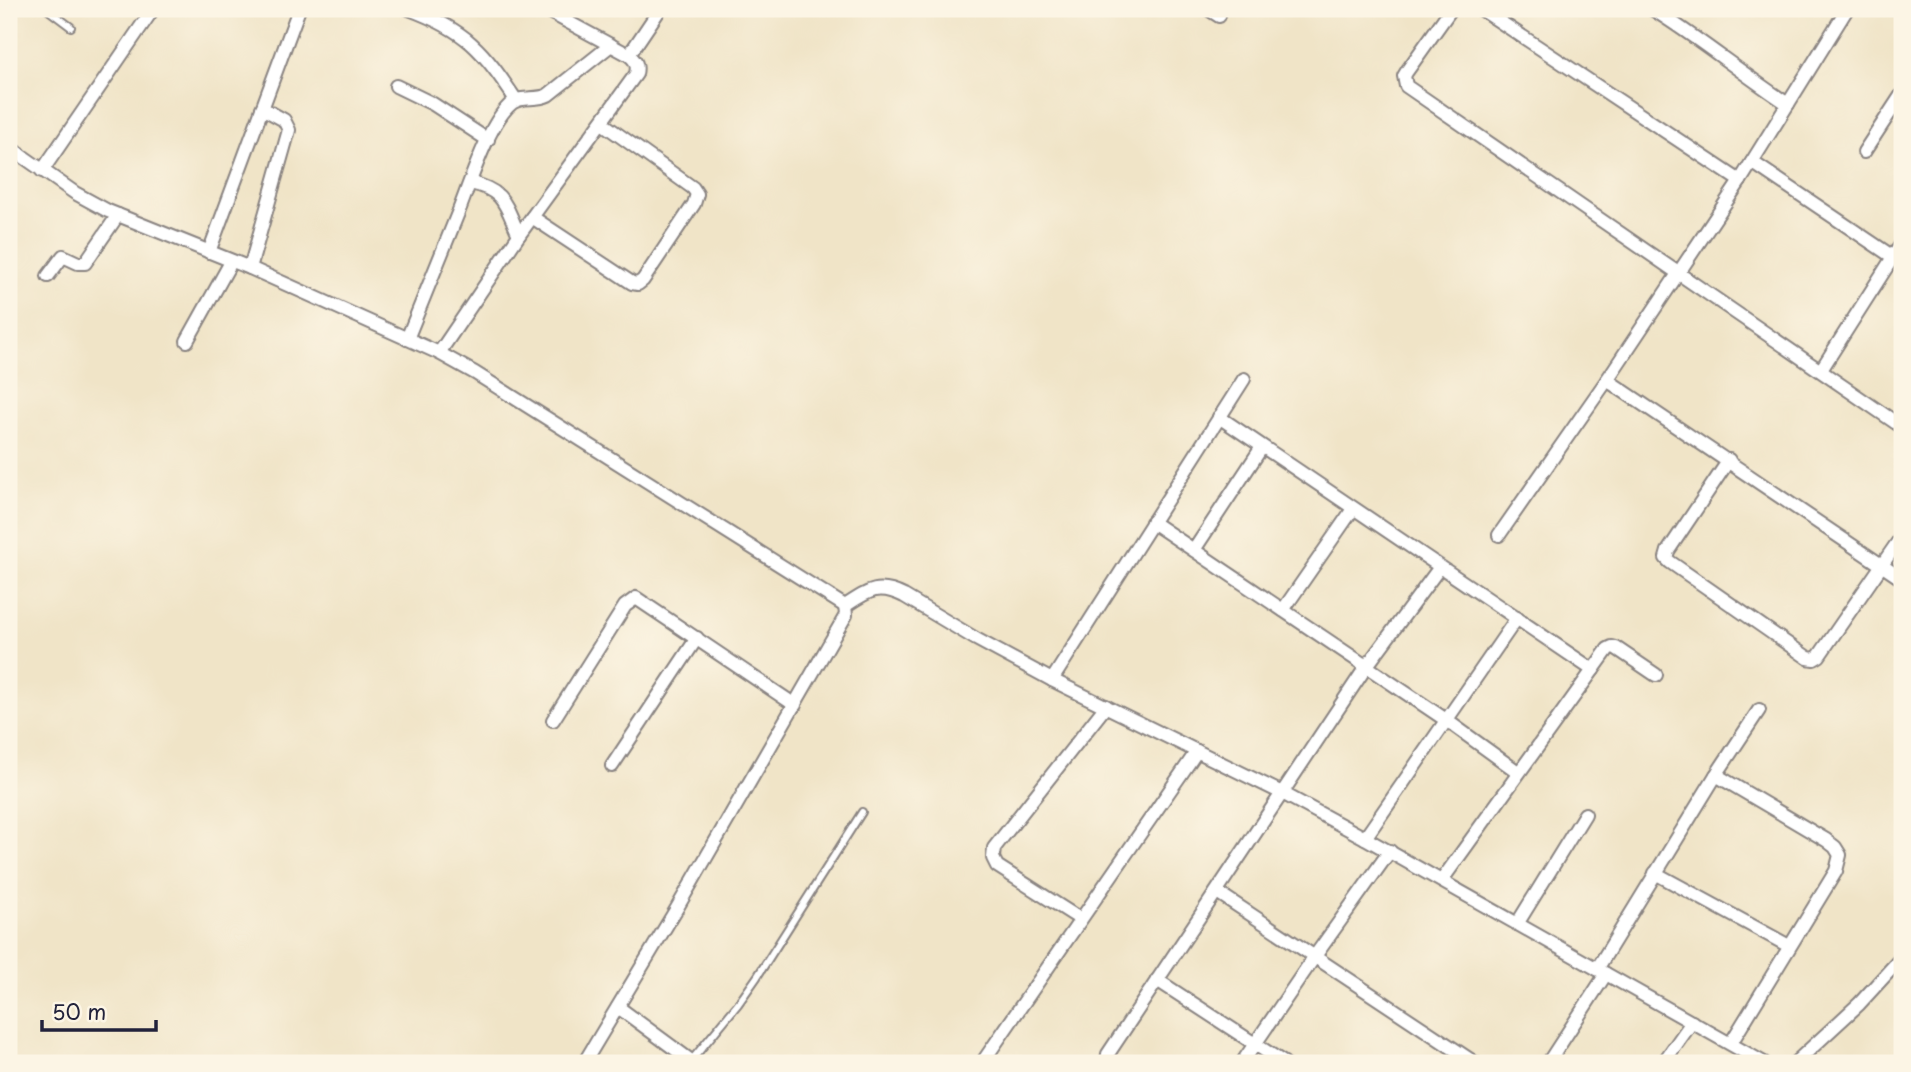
<svg xmlns="http://www.w3.org/2000/svg" width="1911" height="1072" font-family="'Playpen Sans',sans-serif">
	<rect width="100%" height="100%" fill="#fcf5e5"/>
	<filter id="ink" filterUnits="userSpaceOnUse"><feTurbulence type="fractalNoise" baseFrequency=".0143" numOctaves="2"/><feDisplacementMap in="SourceGraphic" scale="14" xChannelSelector="R" yChannelSelector="G"/><feConvolveMatrix kernelMatrix="1 2 1 2 8 2 1 2 1" color-interpolation-filters="sRGB"/></filter>
	<filter id="wash" filterUnits="userSpaceOnUse"><feTurbulence type="fractalNoise" baseFrequency=".00686" numOctaves="4" result="noise"/><feDisplacementMap in="SourceGraphic" scale="28" xChannelSelector="R" yChannelSelector="G"/><feGaussianBlur stdDeviation="1.57" result="paint"/><feColorMatrix in="noise" values="0 0 0 0 0 0 0 0 0 0 0 0 0 0 0 0 0 1.4 0 .05"/><feComposite in="paint" operator="in"/></filter>
	<g filter="url(#wash)">
		<rect width="100%" height="100%" fill="#f0e4c7"/>
	</g>
	<g filter="url(#ink)">
		<g fill="none" stroke-linecap="round" stroke-linejoin="round">
			<g stroke="#898381" stroke-width="10">
				<g id="lane">
					<path d="M47 9 71 27"/>
					<path d="M691 1061 738 1004 757 977 862 812"/>
				</g>
			</g>
			<g stroke="#898381" stroke-width="16">
				<g id="street">
					<path d="M409 9C466 30 483 50 516 100"/>
					<path d="M1208 9 1219 16"/>
					<path d="M1451 9 1407 71 1404 76 1406 86 1902 427"/>
					<path d="M1481 9 1740 181"/>
					<path d="M1652 9C1699 38 1741 73 1788 104"/>
					<path d="M629 55 660 9"/>
					<path d="M396 86 433 104 488 140"/>
					<path d="M1864 152 1902 94"/>
					<path d="M9 155 14 152 18 153 75 193 108 211 250 268 439 353 475 373 845 606"/>
					<path d="M1752 162 1893 257"/>
					<path d="M42 171 153 9"/>
					<path d="M470 183C505 190 505 205 519 235"/>
					<path d="M532 217 632 283 638 284 643 280 694 204 697 194 693 188 602 123"/>
					<path d="M209 252 299 9"/>
					<path d="M250 268 289 130 284 120 262 108"/>
					<path d="M48 276 63 256 78 263H85L118 215"/>
					<path d="M407 339C424 297 441 255 458 213 469 186 489 121 512 103 522 95 536 101 548 95L611 45"/>
					<path d="M187 341 231 262"/>
					<path d="M439 353 519 235 636 74C638 65 636 61 629 55L544 9"/>
					<path d="M1821 370 1902 243"/>
					<path d="M1607 380 1902 579"/>
					<path d="M1219 417 1593 670"/>
					<path d="M1729 460 1668 551 1666 558 1670 562 1808 658 1814 659 1819 656 1902 536"/>
					<path d="M1152 522 1446 720 1518 772"/>
					<path d="M1499 535 1607 380 1740 181 1847 9"/>
					<path d="M1194 550 1262 447"/>
					<path d="M845 606C868 591 878 583 904 596L976 639 1052 680 1284 794 1365 838 1764 1063"/>
					<path d="M1283 610 1353 509"/>
					<path d="M1052 680 1244 379"/>
					<path d="M553 720 625 606 636 598 795 705"/>
					<path d="M612 766 697 638"/>
					<path d="M1716 775 1826 840 1835 847 1840 855 1836 871 1731 1043"/>
					<path d="M1365 838 1517 618"/>
					<path d="M1655 873 1789 946"/>
					<path d="M1442 880 1608 649 1612 647 1616 648 1656 675"/>
					<path d="M1217 892 1475 1063"/>
					<path d="M1080 919 997 866 993 858 994 848 1106 706"/>
					<path d="M1517 924 1585 814"/>
					<path d="M1597 969 1716 775 1759 710"/>
					<path d="M1157 980 1284 1063"/>
					<path d="M618 1007 694 1063"/>
					<path d="M584 1063 677 908 846 615 845 606"/>
					<path d="M982 1063 1197 751"/>
					<path d="M1110 1063 1107 1060 1108 1054 1366 667 1440 567"/>
					<path d="M1242 1063 1315 956 1390 851"/>
					<path d="M1548 1063 1606 974"/>
					<path d="M1663 1063 1692 1022"/>
					<path d="M1795 1063 1859 1004 1902 957"/>
				</g>
			</g>
			<use href="#lane" stroke="#fff" stroke-width="6"/>
			<use href="#street" stroke="#fff" stroke-width="12"/>
		</g>
	</g>
	<rect width="1911" height="1072" fill="none" stroke="#fcf5e5" stroke-width="35"/>
	<path d="M42 1020v10h114v-10" fill="none" stroke="#22223b" stroke-width="3.5"/>
	<text x="52" y="1020" font-size="21" fill="#22223b" stroke="#fcf5e5" stroke-width="5" paint-order="stroke">50 m</text>
</svg>
